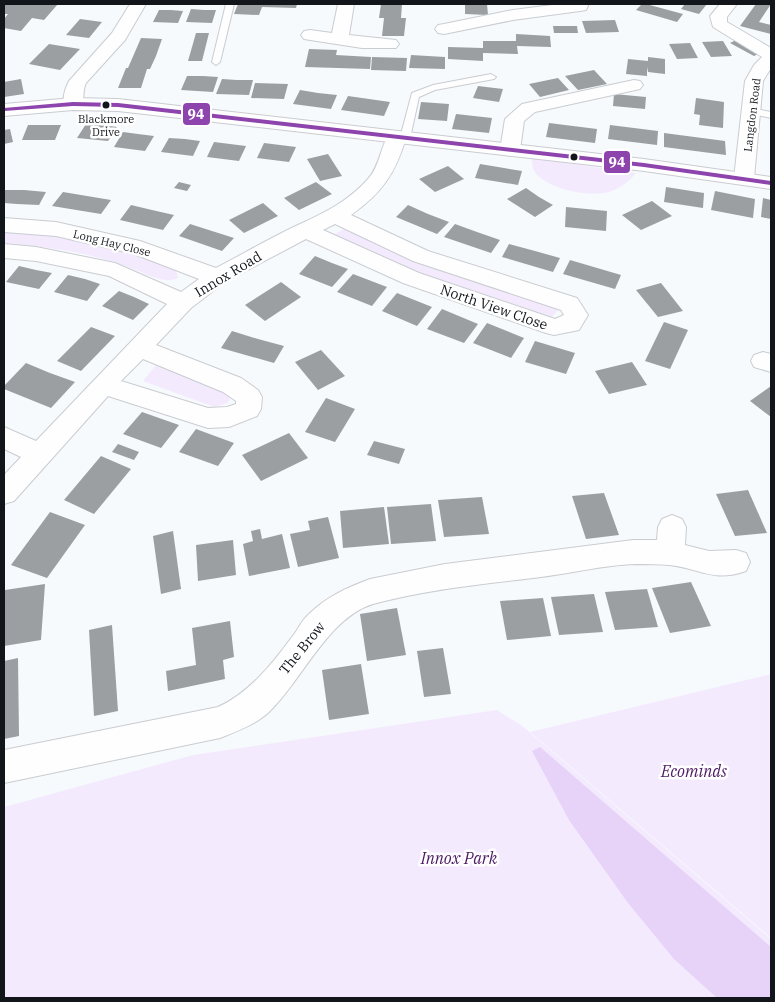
<svg xmlns="http://www.w3.org/2000/svg" width="775" height="1002" font-family="'IBM Plex Serif',serif">
	<rect width="100%" height="100%" fill="#f7fafd"/>
	<g fill="#f4eafe">
		<path d="M532 158 636 173C629 181 622 187 612 191 592 199 543 189 533 169 532 166 532 162 532 158Z"/>
		<path d="M345 228 555 304 558 310 552 317 494 300 406 269 332 236Z"/>
		<path d="M4 230 53 235 132 253 176 270 178 278C163 285 143 272 128 267 92 253 42 246 4 243Z"/>
		<path d="M156 365 223 388 231 395 228 403 214 407 143 381Z"/>
		<path d="M771 674V938L530 732Z"/>
		<path d="M497 710 521 725 771 939V998H4V807L193 755Z"/>
	</g>
	<path fill="#e7d2f8" d="M540 747 771 947V998H717L674 959 628 903 569 820 532 751Z"/>
	<g fill="#9b9fa1">
		<path d="M4 4H58L44 20 32 18 21 31 4 28V19L8 14H4Z"/>
		<path d="M238 4H297L296 8 262 7 259 15 234 14Z"/>
		<path d="M381 4H402L401 18H406L404 36H382L384 18H379Z"/>
		<path d="M465 4H487L488 15 465 14Z"/>
		<path d="M642 4H646L683 14 677 22 636 10Z"/>
		<path d="M685 4H707L699 14 681 9Z"/>
		<path d="M756 4H771L759 22 771 25V34L740 26Z"/>
		<path d="M191 9 204 10H216L212 23 186 22Z"/>
		<path d="M159 10H171L183 11 178 23 153 22Z"/>
		<path d="M80 19 102 22 89 38 66 35Z"/>
		<path d="M615 20 619 32 586 33 582 21Z"/>
		<path d="M553 26H577L578 33H554Z"/>
		<path d="M196 33H209L202 61H188Z"/>
		<path d="M516 34 550 36 551 47 517 46 518 54 483 53V61L448 59V47L483 48V41H516Z"/>
		<path d="M141 38 162 39 156 56 150 69H147L141 88H118L126 68H128Z"/>
		<path d="M738 39 762 52 754 56 730 43Z"/>
		<path d="M723 41 732 56 711 57 702 42Z"/>
		<path d="M690 43 698 58 677 59 669 44Z"/>
		<path d="M49 44 80 49 60 70 29 64Z"/>
		<path d="M309 49 337 50 336 55 371 57 370 69 305 67Z"/>
		<path d="M411 55 445 57V69L409 68Z"/>
		<path d="M372 57 407 58 406 71 371 70Z"/>
		<path d="M648 57 665 59V74L648 72 647 67V76L626 74 628 59 648 61Z"/>
		<path d="M594 70 607 84 578 90 565 76Z"/>
		<path d="M187 76H203L218 77 213 92 181 90Z"/>
		<path d="M558 78 569 90 540 97 529 84Z"/>
		<path d="M21 79 24 94 4 97V82Z"/>
		<path d="M222 79 237 80H253L249 95 216 94Z"/>
		<path d="M255 83 288 84 284 99 251 98Z"/>
		<path d="M478 86 503 89 499 102 473 98Z"/>
		<path d="M300 90 318 93 337 95 331 109 293 104Z"/>
		<path d="M614 94 646 97 645 109 613 106Z"/>
		<path d="M348 96 390 102 384 116 341 110Z"/>
		<path d="M696 98 724 102 723 128 699 125 700 115 694 114Z"/>
		<path d="M421 102 449 104 447 121 418 119Z"/>
		<path d="M456 114 492 118 489 133 452 129Z"/>
		<path d="M549 123 597 129 595 143 546 137Z"/>
		<path d="M86 124 101 125 117 127 108 141 77 138Z"/>
		<path d="M28 125H61L55 140H22Z"/>
		<path d="M610 125 658 131 657 145 608 139Z"/>
		<path d="M10 129 13 142 4 144V130Z"/>
		<path d="M123 132 138 134 154 136 145 151 114 147Z"/>
		<path d="M664 133 725 141 726 155 664 147Z"/>
		<path d="M169 138 185 139 200 141 193 156 161 152Z"/>
		<path d="M214 142 246 146 239 161 207 157Z"/>
		<path d="M264 143 296 147 289 162 257 158Z"/>
		<path d="M328 154 342 176 320 181 307 159Z"/>
		<path d="M480 164 522 171 518 185 475 178Z"/>
		<path d="M448 166 464 179 435 192 419 179Z"/>
		<path d="M179 182 191 185 187 191 174 188Z"/>
		<path d="M316 182 332 194 299 210 284 198Z"/>
		<path d="M666 187 704 193 703 208 664 202Z"/>
		<path d="M526 188 539 197 553 205 535 217 507 199Z"/>
		<path d="M4 190H24L46 192 39 205 17 204 4 203Z"/>
		<path d="M715 191 755 199 753 218 711 210Z"/>
		<path d="M63 192 111 200 101 214 52 206Z"/>
		<path d="M763 198 771 200V219L761 217Z"/>
		<path d="M652 201 672 216 641 230 622 215Z"/>
		<path d="M263 203 278 216 244 233 229 220Z"/>
		<path d="M131 205 152 210 174 215 163 230 120 220Z"/>
		<path d="M408 205 428 214 449 222 437 234 396 217Z"/>
		<path d="M566 207 607 211 606 231 565 227Z"/>
		<path d="M190 224 234 238 222 251 179 236Z"/>
		<path d="M455 224 477 232 500 240 491 253 444 237Z"/>
		<path d="M509 244 535 251 560 258 553 272 502 257Z"/>
		<path d="M315 256 332 263 348 269 332 287 299 274Z"/>
		<path d="M570 260 621 275 615 289 563 274Z"/>
		<path d="M19 266 36 270 52 273 39 289 6 282Z"/>
		<path d="M353 274 387 287 372 306 337 292Z"/>
		<path d="M68 275 85 279 100 284 87 301 54 292Z"/>
		<path d="M281 282 301 297 265 321 245 305Z"/>
		<path d="M661 283 683 311 658 317 636 290Z"/>
		<path d="M119 291 134 297 149 304 133 320 102 306Z"/>
		<path d="M397 293 432 307 417 326 382 311Z"/>
		<path d="M442 309 478 324 464 343 427 329Z"/>
		<path d="M664 322 688 330 670 369 645 361Z"/>
		<path d="M487 323 524 338 511 358 473 343Z"/>
		<path d="M91 327 115 336 81 371 57 361Z"/>
		<path d="M232 331 258 339 284 346 274 363 221 348Z"/>
		<path d="M535 341 575 353 566 374 525 362Z"/>
		<path d="M321 350 345 376 318 390 295 362Z"/>
		<path d="M632 362 647 385 609 394 595 371Z"/>
		<path d="M26 363 50 373 75 382 51 408 4 389V386Z"/>
		<path d="M771 386V417L750 401Z"/>
		<path d="M326 398 355 409 335 442 305 432Z"/>
		<path d="M142 412 179 425 161 448 123 434Z"/>
		<path d="M196 429 234 443 218 466 179 452Z"/>
		<path d="M289 433 308 458 261 481 242 455Z"/>
		<path d="M374 441 405 449 399 464 367 455Z"/>
		<path d="M118 444 139 452 134 460 112 452Z"/>
		<path d="M101 456 131 469 94 514 64 500Z"/>
		<path d="M748 490 767 533 735 536 716 494Z"/>
		<path d="M604 493 619 535 586 539 572 496Z"/>
		<path d="M482 497 489 534 444 537 438 500Z"/>
		<path d="M431 504 436 541 391 544 387 507Z"/>
		<path d="M384 507 389 544 343 548 340 511Z"/>
		<path d="M50 512 85 525 47 578 11 565Z"/>
		<path d="M328 517 339 558 298 567 290 534 310 530 308 521Z"/>
		<path d="M260 529 262 539 282 534 290 568 249 576 243 544 253 541 251 531Z"/>
		<path d="M173 531 181 589 161 594 153 536Z"/>
		<path d="M233 540 236 575 198 581 196 545Z"/>
		<path d="M691 582 711 626 670 633 652 588Z"/>
		<path d="M45 584 41 640 4 646 5 590Z"/>
		<path d="M647 589 658 627 615 630 605 592Z"/>
		<path d="M594 594 603 632 559 635 551 597Z"/>
		<path d="M543 598 551 636 507 640 500 601Z"/>
		<path d="M397 608 406 655 367 661 360 614Z"/>
		<path d="M230 621 234 657 223 660 225 679 168 691 166 671 196 665 192 628Z"/>
		<path d="M112 625 118 711 94 716 89 630Z"/>
		<path d="M443 648 451 694 424 697 417 651Z"/>
		<path d="M18 658 19 736 4 739V661Z"/>
		<path d="M361 664 369 714 329 720 322 670Z"/>
	</g>
	<g fill="none" stroke-linecap="round" stroke-linejoin="round">
		<g stroke="#c9ccd0" stroke-width="2">
			<g id="service">
				<path d="M226 4H234L220 62 216 65 212 62Z"/>
				<path d="M491 74 496 77 494 79 435 90 419 97 410 138 405 141 402 140 400 138 412 93 433 85Z"/>
				<path d="M751 108 771 112V118L748 113 746 111Z"/>
			</g>
		</g>
		<g stroke="#c9ccd0" stroke-width="2">
			<g id="minor">
				<path d="M130 4H146L125 40 86 83C82 91 85 101 80 108L73 110 66 108C61 100 65 89 69 81L112 33Z"/>
				<path d="M338 4H354L349 35 396 40 399 44 396 48H362L304 39 301 35 304 31 310 30 332 33Z"/>
				<path d="M560 4H587L588 6 586 10 580 11 513 20 444 34 438 33 435 29 438 25 444 24 513 10Z"/>
				<path d="M720 4H737L727 17V22L771 48V68L763 81 754 178 751 182 744 184 737 182 734 178 745 81 754 65 762 57 713 27 710 16Z"/>
				<path d="M634 80 640 81 643 85 640 89 535 112 524 121 520 150 517 154 510 156 503 154 500 150 505 119 522 104Z"/>
				<path d="M396 132 403 134 406 138C395 174 382 193 351 215L428 251 577 298 588 315 579 330 554 335 546 333 403 283 306 239 225 282 191 308 156 345 241 378 258 390 262 397 261 409 257 416 229 427 208 428 108 396 14 501 4 504V475L21 457 4 449V427L36 441 167 304 109 276 36 261 4 258V244L36 247 115 263 181 292 199 279 134 254 56 236 4 232V218L56 222 140 241 216 268C243 254 270 238 298 225 324 213 349 201 368 179 380 166 380 148 389 134ZM335 224 413 261 561 310 564 315 555 319 419 273 323 230ZM143 359 223 392 236 401V404L227 407 208 408 121 381Z"/>
				<path d="M763 352 771 354V372L754 367 751 361 754 355Z"/>
				<path d="M672 515 682 519 686 527 685 545 709 551 736 550 746 553 750 562 746 571C713 583 699 568 669 565 658 564 646 564 635 564 604 565 572 573 541 577 485 584 428 589 373 604 329 617 302 680 270 711 257 724 237 731 220 738L4 783V750L218 707C249 693 272 664 292 637 298 630 301 621 308 615 326 597 346 588 370 579L445 564 633 540H657L658 527 662 519Z"/>
			</g>
		</g>
		<g stroke="#c9ccd0" stroke-width="2">
			<path id="tertiary" d="M73 98 118 99 644 159 771 177V189L644 171 118 111 73 110 4 116V104Z"/>
		</g>
		<use href="#service" fill="#fefeff" fill-rule="evenodd"/>
		<use href="#minor" fill="#fefeff" fill-rule="evenodd"/>
		<use href="#tertiary" fill="#fefeff" fill-rule="evenodd"/>
		<g stroke="#fff" stroke-width="3">
			<path id="bus-1" d="M73 102 118 103 644 163 771 181V185L644 167 118 107 73 106 4 111V108Z"/>
		</g>
		<use href="#bus-1" fill="#8e44ad" fill-rule="evenodd"/>
	</g>
	<g fill="#12151a" stroke="#fff" stroke-width="2">
		<circle cx="106" cy="105" r="4.5"/>
		<circle cx="574" cy="157" r="4.5"/>
	</g>
	<g text-anchor="middle" dominant-baseline="central" stroke-width="5" stroke-linejoin="round" paint-order="stroke">
		<g font-size="11" fill="#12151a" stroke="#fff">
			<text transform="translate(752 115) rotate(-83)">Langdon Road</text>
			<text transform="translate(112 243) rotate(14)">Long Hay Close</text>
		</g>
		<g font-size="11" fill="#12151a" stroke="#fff">
			<text x="106" y="119">Blackmore<tspan x="106" dy="13">Drive</tspan></text>
		</g>
		<g font-size="14" fill="#12151a" stroke="#fff">
			<text transform="translate(228 274) rotate(-31)">Innox Road</text>
			<text transform="translate(494 307) rotate(19)">North View Close</text>
			<text transform="translate(302 648) rotate(-51)">The Brow</text>
		</g>
		<g font-size="16" font-style="italic" fill="#4c1a64" stroke="#fff">
			<text x="694" y="771">Ecominds</text>
			<text x="459" y="858">Innox Park</text>
		</g>
	</g>
	<g stroke="#fff" stroke-width="2">
		<rect x="182" y="102" width="29" height="24" rx="5" fill="#8e44ad"/>
		<rect x="603" y="150" width="28" height="24" rx="5" fill="#8e44ad"/>
	</g>
	<g font-size="14" text-anchor="middle" font-weight="bold" fill="#fff">
		<text x="196" y="119">94</text>
		<text x="617" y="167">94</text>
	</g>
	<rect width="775" height="1002" fill="none" stroke="#12151a" stroke-width="10"/>
</svg>
